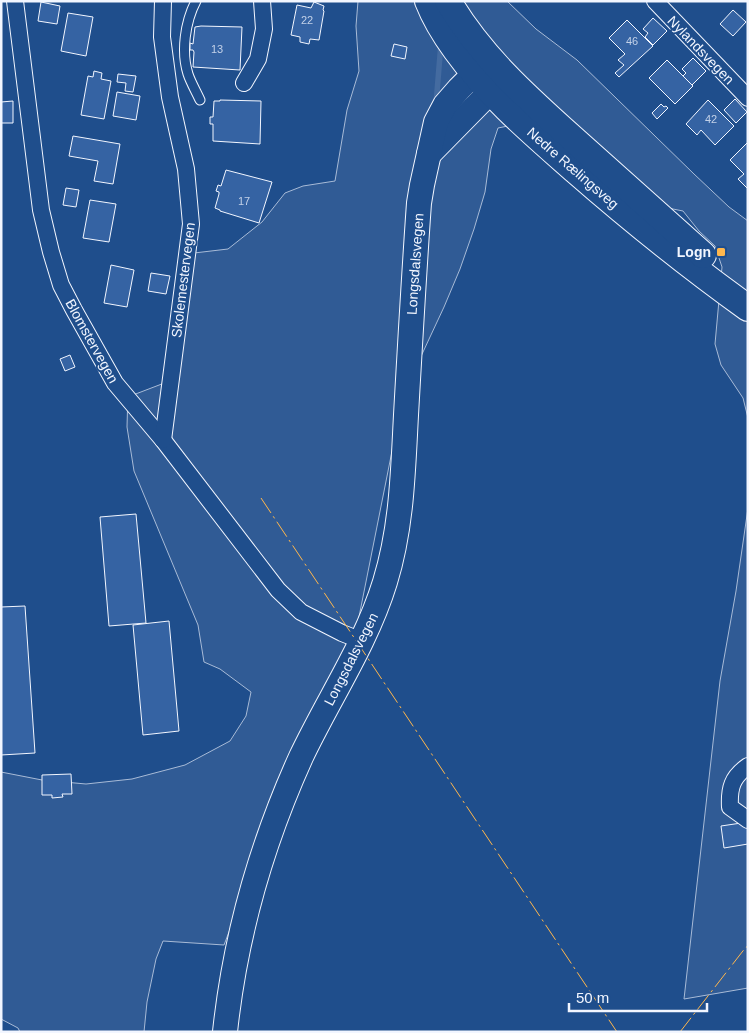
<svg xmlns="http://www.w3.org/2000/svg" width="749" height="1033" font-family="Helvetica,sans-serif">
	<rect width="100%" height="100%" fill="#1f4e8c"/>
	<g fill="#305b95" stroke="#a8bbd7">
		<path d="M358 1H507L536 29 577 60 694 174 729 207 748 221V418L743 398 721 365 715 344 722 267 715 246 699 231 683 211 648 204 513 125 498 128 491 149 485 192 474 229 460 269 444 307 409 382 399 416 351 657 289 774 224 945 163 941 156 959 147 1002 144 1032H20L18 1028 1 1019V772L42 780 86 784 132 779 185 765 230 741 246 716 251 692 220 669 204 662 198 625 134 471 127 427 128 391 133 395 167 382 194 253 228 249 262 222 285 193 303 186 335 181 347 110 359 71 356 26Z"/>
		<path d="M748 508V988L684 999 720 681 736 591Z"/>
	</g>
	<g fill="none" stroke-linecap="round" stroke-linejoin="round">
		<path stroke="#446ba0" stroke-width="5.5" d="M436 104 441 43"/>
	</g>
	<g fill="#3563a3" stroke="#f2f6ff">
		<path d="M41 2 60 6 57 24 38 21Z"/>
		<path d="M314 2 324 6 323 10 324 11 319 40 310 39 309 44 300 42V37L291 35 297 5 311 8Z"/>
		<path d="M733 10 746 22 733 36 720 24Z"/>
		<path d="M68 13 93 17 86 56 61 51Z"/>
		<path d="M653 18 667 31 653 45 645 37 648 33 643 29Z"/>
		<path d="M627 20 653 46 619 77 615 73 624 65 618 60 625 54 609 38Z"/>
		<path d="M201 26 242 27 240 70 193 67 194 52 193 50H190V43L193 44 195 27Z"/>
		<path d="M394 44 407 47 405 59 391 56Z"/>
		<path d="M693 58 706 71 692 85 683 76 686 73 682 69Z"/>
		<path d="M667 60 693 86 675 104 649 78Z"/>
		<path d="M94 71 102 73 101 79 111 81 104 119 81 115 88 76 93 77Z"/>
		<path d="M118 74 136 76 133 92 125 91 126 83 117 82Z"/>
		<path d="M117 92 140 96 136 120 113 116Z"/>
		<path d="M735 99 747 112 736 123 724 110Z"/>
		<path d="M220 100 261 101 260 144 213 141V124H210V117H213L214 101H220Z"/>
		<path d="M708 100 734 126 715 145 701 130 697 135 686 124Z"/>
		<path d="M13 101V123H1V102Z"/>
		<path d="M661 104 664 107 666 106 668 108 657 119 652 113Z"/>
		<path d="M73 136 120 144 113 184 94 181 98 161 69 156Z"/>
		<path d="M748 142V189L738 179 744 174 730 160Z"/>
		<path d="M226 170 272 182 259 223 220 211V210L215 208 219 194V192L216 191 218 185 221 186Z"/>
		<path d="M66 188 79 190 76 207 63 205Z"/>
		<path d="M90 200 116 204 109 242 83 238Z"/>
		<path d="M111 265 134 270 127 307 104 303Z"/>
		<path d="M151 273 170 276 166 294 148 291Z"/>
		<path d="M70 355 75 367 65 371 60 359Z"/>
		<path d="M136 514 146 623 109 626 100 517Z"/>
		<path d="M25 606 35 753 1 755V607Z"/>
		<path d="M169 621 179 731 143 735 133 625Z"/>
		<path d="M71 774 72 794H62L63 797 52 798V795H42V775Z"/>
		<path d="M748 822V844L724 848 721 826Z"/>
	</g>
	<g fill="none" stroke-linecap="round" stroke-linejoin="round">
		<g stroke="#f2f6ff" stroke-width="11">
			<path id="lane" d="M196 1C185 22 181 52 188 74 191 83 196 91 200 100"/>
		</g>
		<g stroke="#f2f6ff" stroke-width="18">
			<g id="street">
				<path d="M15 1 41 210 51 252 61 285 74 310 115 383 163 440 278 590 301 612 342 633 362 641"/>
				<path d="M163 1 162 37 170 97 186 169 191 224 163 440"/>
				<path d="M655 1 748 98"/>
				<path d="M244 83 258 59 264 29 262 1"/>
				<path d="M748 766C732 777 729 788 730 807L748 820"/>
			</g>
		</g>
		<g stroke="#f2f6ff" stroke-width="26">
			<g id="secondary">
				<path d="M429 154 490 92 496 73"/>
				<path d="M225 1032C235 938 262 843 301 757 329 698 366 644 385 582 402 527 403 471 406 415 410 344 414 273 419 203L422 185 436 122 445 105 459 89 474 74 493 69"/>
			</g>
		</g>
		<g stroke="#f2f6ff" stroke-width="28">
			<g id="primary">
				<path d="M428 1C435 19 445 35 456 50 490 97 533 133 576 171 631 219 688 265 748 308"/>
				<path d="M448 1C482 59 532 102 581 146 622 183 663 219 703 255"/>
			</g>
		</g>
		<use href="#lane" stroke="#1f4e8c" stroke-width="9"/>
		<use href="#street" stroke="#1f4e8c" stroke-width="16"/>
		<use href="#secondary" stroke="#1f4e8c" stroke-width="24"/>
		<use href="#primary" stroke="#1f4e8c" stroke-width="26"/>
		<g stroke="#ffb74d" stroke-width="1" stroke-dasharray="18 4 2.5 4" stroke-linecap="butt">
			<path d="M261 498 617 1032"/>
			<path d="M680 1032 746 947H748"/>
		</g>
	</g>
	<rect fill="#ffb74d" stroke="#1f4e8c" stroke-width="2" x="716" y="247" width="10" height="10" rx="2.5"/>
	<g text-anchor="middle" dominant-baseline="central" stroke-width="4" stroke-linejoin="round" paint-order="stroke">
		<g font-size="11" fill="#c3d1e8">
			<text x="307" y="20">22</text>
			<text x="632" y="41">46</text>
			<text x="217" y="49">13</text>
			<text x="711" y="119">42</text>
			<text x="244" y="201">17</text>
		</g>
		<g font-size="14" fill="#f2f6ff" stroke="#1f4e8c">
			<text transform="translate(701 50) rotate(46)">Nylandsvegen</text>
			<text transform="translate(573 168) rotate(41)">Nedre Rælingsveg</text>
			<text transform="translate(415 264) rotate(-86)">Longsdalsvegen</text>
			<text transform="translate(183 280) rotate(-83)">Skolemestervegen</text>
			<text transform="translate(92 341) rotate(61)">Blomstervegen</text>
			<text transform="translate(351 659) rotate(-63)">Longsdalsvegen</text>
		</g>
		<g font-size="14" font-weight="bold" fill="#f2f6ff" stroke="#1f4e8c" text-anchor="end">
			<text x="711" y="252">Logn</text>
		</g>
	</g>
	<rect width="749" height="1033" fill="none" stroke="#f2f6ff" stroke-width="5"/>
	<path d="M569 1003v8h138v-8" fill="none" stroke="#f2f6ff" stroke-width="2.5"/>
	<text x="576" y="1003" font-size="15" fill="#f2f6ff" stroke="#1f4e8c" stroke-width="4" paint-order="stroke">50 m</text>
</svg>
